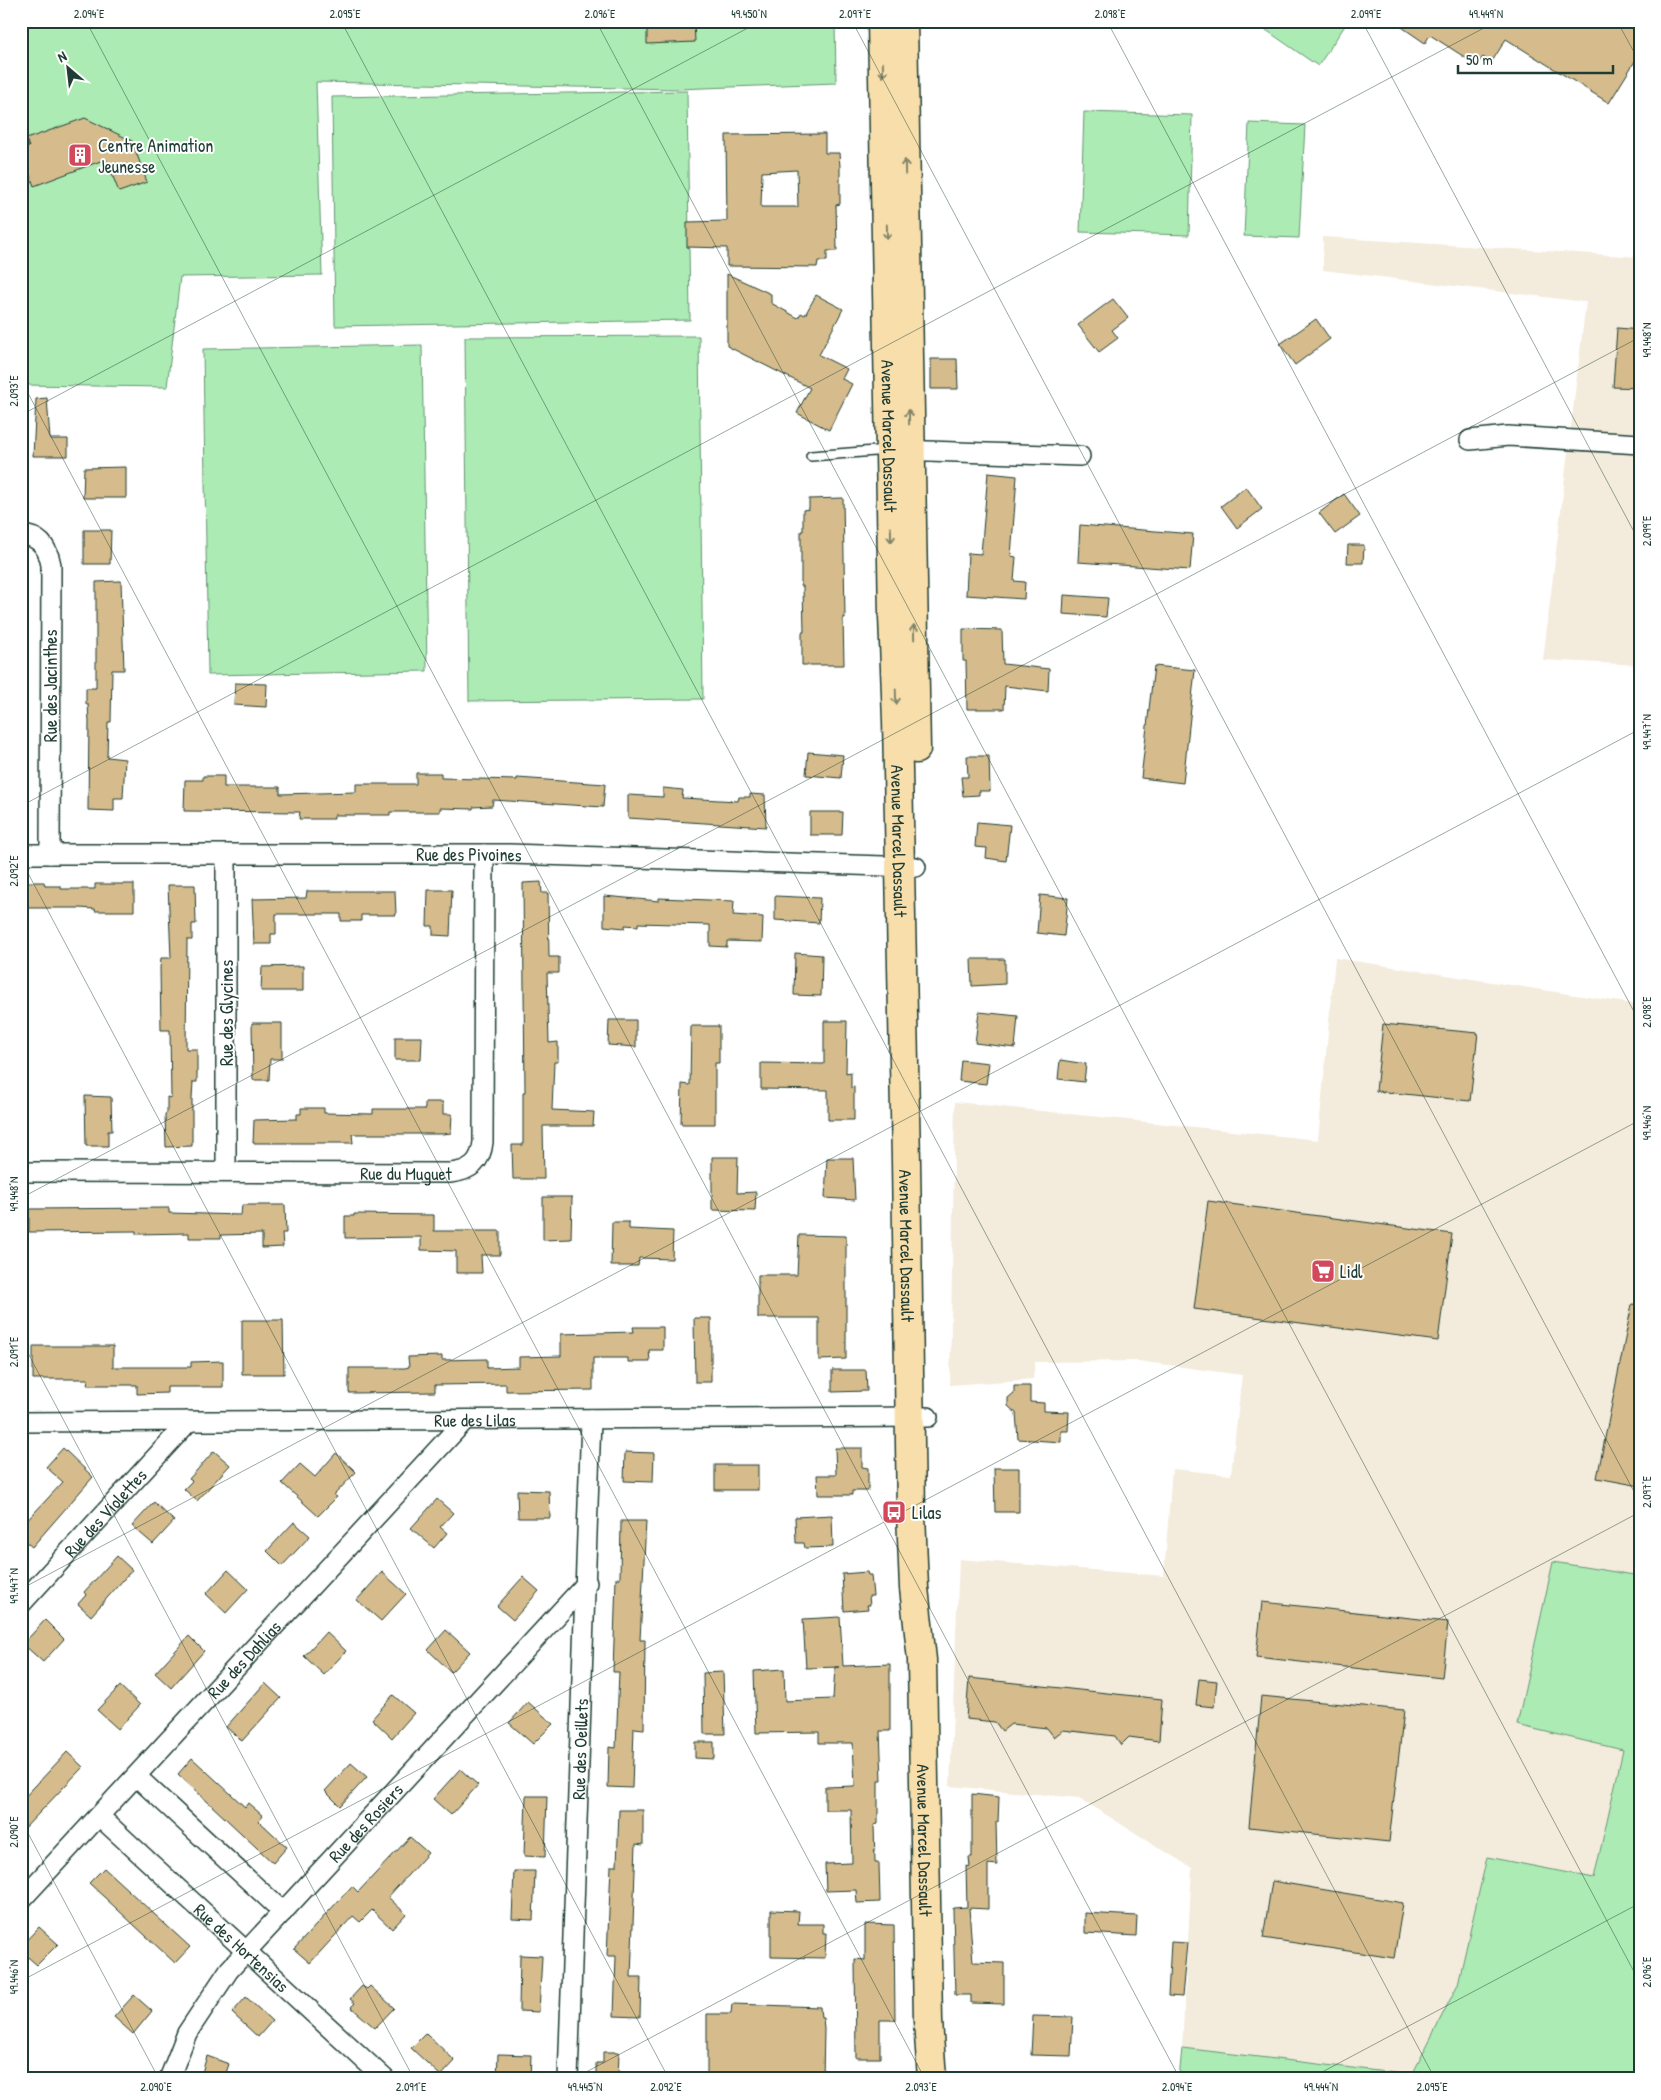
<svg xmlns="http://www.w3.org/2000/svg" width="1661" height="2100" font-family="'Patrick Hand',sans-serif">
	<rect width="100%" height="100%" fill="#fff"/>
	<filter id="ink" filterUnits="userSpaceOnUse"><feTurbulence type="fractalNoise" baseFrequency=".02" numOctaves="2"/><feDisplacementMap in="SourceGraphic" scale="10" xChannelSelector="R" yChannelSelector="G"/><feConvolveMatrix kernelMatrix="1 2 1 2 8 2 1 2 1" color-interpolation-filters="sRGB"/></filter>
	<g filter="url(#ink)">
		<g fill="#f3ebdc">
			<path d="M1323 237 1640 257V665L1543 660 1586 302 1323 270Z"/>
			<path d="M1335 958 1640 1005V1576L1553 1562 1517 1724 1623 1749 1594 1878 1487 1857 1458 1984 1412 2075 1182 2048 1192 1868 1079 1798 950 1786 959 1559 1164 1576 1172 1469 1231 1475 1242 1375 1138 1361 1035 1362 1033 1379 950 1385 955 1102 1318 1140Z"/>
		</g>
		<g fill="#acecb4" stroke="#669474">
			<path d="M21 21H835L836 83 678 89 316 82 322 275 180 277 167 387 21 385Z"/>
			<path d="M1253 21H1348L1318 66Z"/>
			<path d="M687 91 690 320 335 326 332 97Z"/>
			<path d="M1084 112 1192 115 1189 235 1080 232Z"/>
			<path d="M1249 123 1305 125 1299 238 1244 236Z"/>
			<path d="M699 336 703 699 469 701 465 337Z"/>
			<path d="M422 345 427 671 208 675 203 349Z"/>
			<path d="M1553 1562 1640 1576V2079H1179L1182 2048 1412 2075 1458 1984 1487 1857 1594 1878 1623 1750 1517 1725Z"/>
		</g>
		<g fill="#d6bc8c" stroke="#1f3d34" fill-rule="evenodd">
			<path d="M647 21H694L695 42 647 44Z"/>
			<path d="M1393 21H1620L1640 33V53L1609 103 1506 39 1491 63 1483 57 1477 65 1430 35 1425 43Z"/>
			<path d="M85 118 132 141 147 182 119 192 106 159 34 186 21 151 29 147 26 139Z"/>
			<path d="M825 134V153H839L840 167V204L836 205 837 251H827V261H818L817 267 727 266V248L687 247V222L727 221 726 135ZM797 170 798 207H761L762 172Z"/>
			<path d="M727 274 771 294V303L798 318 801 313 805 315 816 295 843 309 819 355 847 369 842 379 852 384 829 430 797 413 810 388 727 346Z"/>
			<path d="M1113 299 1128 318 1112 330 1118 338 1099 352 1078 325Z"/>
			<path d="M1316 319 1330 339 1295 365 1280 344Z"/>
			<path d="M1617 328 1640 330V388L1613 387Z"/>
			<path d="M931 359H957L958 389H931Z"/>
			<path d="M47 398 50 439H68V456H33L36 399Z"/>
			<path d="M126 467V498H83L84 468Z"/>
			<path d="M988 473 1017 476 1011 556 1016 557 1014 581 1025 582 1024 599 966 595 968 553 981 554Z"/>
			<path d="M1246 487 1262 509 1237 528 1221 506Z"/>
			<path d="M1344 494 1360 516 1335 534 1319 513Z"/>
			<path d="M843 498 845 618H843L844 665H802V632H804L803 586H801V531H803V510L809 509V499Z"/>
			<path d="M1080 525 1193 534 1190 570 1078 562Z"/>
			<path d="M84 530H111L110 564H84Z"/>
			<path d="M1348 545H1364L1363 563H1347Z"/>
			<path d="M121 581 124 670H112L111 722H108L107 757 125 759 123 798H114V811L88 810 89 722 88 704H86V688H96V582Z"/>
			<path d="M1064 595 1108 598 1106 617 1063 614Z"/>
			<path d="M963 629 1002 630 1003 664 1049 669 1048 691 1005 686 1004 709H967L966 661H963Z"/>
			<path d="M1154 666 1195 670 1183 783 1141 778Z"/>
			<path d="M235 683 267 684 266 707 234 705Z"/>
			<path d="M808 752 843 755 841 778 806 775Z"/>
			<path d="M967 756H989L990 791H979V795L963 796 961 777H968Z"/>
			<path d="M416 773H441V778L517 780V778L605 784 603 807 493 800 492 806 473 807V809L440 808V812H390V815H334V819H299L300 812 184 811 185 780H203V776H224V787H280V794L356 792V784H416Z"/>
			<path d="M663 788 683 790 682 798 738 801 739 797H750V794L765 795 766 827 628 818V795L663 797Z"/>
			<path d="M810 812H843L842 835H810Z"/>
			<path d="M977 822 1010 825 1006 861 986 858 987 848 975 847Z"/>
			<path d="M21 882H44L45 886H61V889H95V884H134V911H95V909L79 908H21Z"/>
			<path d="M541 882 542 893H548L549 957H559V973H547L549 1043 558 1042V1062H554L552 1110 594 1112 593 1126H543L544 1179H513L512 1145H523V1092H525L523 883Z"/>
			<path d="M168 885H195L196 924H192V940H187L186 1049H197V1082H193L192 1098V1146L166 1147 165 1114 167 1113V1097L171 1098 170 1030H161L160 968 161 958H171Z"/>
			<path d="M428 890H452L450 936 433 935V926H427Z"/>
			<path d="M307 891H395L396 915H361V921H341V914H276V934H271V944H254L252 899 306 898Z"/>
			<path d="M1040 895 1068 898 1064 936 1037 933Z"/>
			<path d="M604 896 659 901V898L734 901 733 915 763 917 762 942 727 941V947L710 946V925L638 923V926L625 925V928L604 926Z"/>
			<path d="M775 896 820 898 819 923 775 920Z"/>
			<path d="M795 953 822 955 821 996 794 995Z"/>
			<path d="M971 959H1005V984L972 986Z"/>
			<path d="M303 966V991H261L262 967Z"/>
			<path d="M979 1012 1018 1016 1015 1048 975 1043Z"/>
			<path d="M609 1020H636V1047L608 1045Z"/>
			<path d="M824 1021H847L846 1073 851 1072V1088L854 1087V1120H828V1090L761 1089V1063L824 1064Z"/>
			<path d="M252 1023H282V1059H270L269 1080H253Z"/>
			<path d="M1383 1024 1478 1033 1470 1101 1376 1091Z"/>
			<path d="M691 1026H719V1063H715V1124H681L682 1084 690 1085Z"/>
			<path d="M395 1037H422L421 1060H395Z"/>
			<path d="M961 1060 989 1063 986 1084 959 1081Z"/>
			<path d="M1060 1060 1086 1064 1084 1082 1058 1079Z"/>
			<path d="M85 1096 111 1097 112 1131H108V1146H86Z"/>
			<path d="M425 1102H443V1114H452L451 1133 443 1134H352L353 1143H253L254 1120 297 1119V1114H301V1108H324V1113L373 1114V1109H425Z"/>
			<path d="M712 1157H738L737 1193 756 1192 755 1211 712 1210Z"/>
			<path d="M827 1158H853L855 1200 825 1198Z"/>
			<path d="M543 1197H572L571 1239 543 1240Z"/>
			<path d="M1208 1201 1452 1234 1438 1341 1194 1309Z"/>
			<path d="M242 1205H285L286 1233H282L283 1247 262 1248V1234L221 1235V1238H189V1233L136 1234V1231L29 1232V1209L169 1208V1213L241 1215Z"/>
			<path d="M354 1214 434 1215V1231H500V1255H481L482 1273H456V1251L421 1250V1237L345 1238V1216H354Z"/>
			<path d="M612 1222H629V1229L673 1231 672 1259 639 1258 638 1266H611Z"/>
			<path d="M799 1235 846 1236V1359L819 1360V1318H758V1275H797Z"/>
			<path d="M1632 1304 1640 1305V1486L1597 1478Z"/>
			<path d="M694 1318H711V1382H695Z"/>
			<path d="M242 1320H283L284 1374H242Z"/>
			<path d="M633 1327H663V1350H649L650 1362H628V1358H593V1390L506 1391V1384L435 1385V1392L349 1393V1368H405L409 1367 408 1357 442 1356V1360L487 1359V1368L519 1367V1357L561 1356V1334L634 1332Z"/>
			<path d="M33 1346H113V1367H191V1362L223 1361V1387H167V1393L137 1394V1385H87L88 1379H33Z"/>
			<path d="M832 1370H866L867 1391 832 1392Z"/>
			<path d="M1014 1386H1030V1402L1044 1403V1411L1069 1412 1068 1431H1061V1442L1018 1439 1016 1413 1008 1406V1398L1014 1393Z"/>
			<path d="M63 1448 93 1477 32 1547 21 1538V1527L63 1482 46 1467Z"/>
			<path d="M835 1448H862V1467L868 1468V1491H852V1495H818L817 1475H836Z"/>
			<path d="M214 1451 230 1465 197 1501 184 1489 192 1481 189 1479Z"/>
			<path d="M625 1452 654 1453 653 1482 624 1481Z"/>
			<path d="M336 1453 356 1472 334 1495 337 1497 318 1516 282 1483 300 1464 315 1477Z"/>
			<rect x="715" y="1465" width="43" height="25"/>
			<path d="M994 1468H1019V1512H995Z"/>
			<path d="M517 1490 549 1491 550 1518H518Z"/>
			<path d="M437 1499 453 1513 440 1527 447 1533 434 1548 411 1528Z"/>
			<path d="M154 1502 174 1521 153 1544 132 1526Z"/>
			<path d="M832 1515 833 1547 805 1548 804 1543H796L795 1517Z"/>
			<path d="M621 1521H646L640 1640H645L644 1729 634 1728 632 1788 608 1787 609 1747 616 1748 619 1672H613L616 1578H620Z"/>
			<path d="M294 1522 310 1536 282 1566 267 1551Z"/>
			<path d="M117 1556 132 1570 91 1616 78 1604 86 1595 84 1592Z"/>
			<path d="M228 1570 248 1589 226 1613 206 1594Z"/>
			<path d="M382 1572 406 1594 381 1621 357 1600Z"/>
			<path d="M867 1572 868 1575H871L873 1596H869L870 1605H867L868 1609 844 1611 842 1574Z"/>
			<path d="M523 1577 539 1591 513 1620 497 1606Z"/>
			<path d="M1262 1602 1448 1622 1442 1678 1256 1657Z"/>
			<path d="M840 1617 843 1666 890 1664V1731H880L882 1781H878V1824L874 1825 875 1863H879L880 1902 857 1903 856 1890 826 1891 825 1864 852 1863 851 1810H825V1787L855 1786 853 1743H819V1732L756 1733 754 1671 784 1669 785 1701 833 1699 835 1667H839L806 1668 803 1619Z"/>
			<path d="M45 1620 64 1639 43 1662 23 1644Z"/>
			<path d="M446 1630 470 1652 451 1672 428 1650Z"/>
			<path d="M326 1632 346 1651 324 1675 304 1656Z"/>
			<path d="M189 1636 204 1651 171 1688 155 1673Z"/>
			<path d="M723 1672 725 1734H704L703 1673Z"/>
			<path d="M969 1678 1162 1699 1159 1741 1129 1737 1121 1745 1115 1736 1063 1730 1054 1737 1047 1728 1011 1724 1002 1731 995 1722 966 1719Z"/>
			<path d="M1199 1679 1217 1681 1214 1707 1196 1705Z"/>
			<path d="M265 1683 281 1698 242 1741 226 1727Z"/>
			<path d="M120 1686 140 1705 118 1729 97 1710Z"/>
			<path d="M393 1695 414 1713 392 1738 372 1719Z"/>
			<path d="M1261 1696 1404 1710 1389 1842 1249 1827Z"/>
			<path d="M528 1702 553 1724 533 1744 509 1723Z"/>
			<path d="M695 1742H714V1759L695 1758Z"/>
			<path d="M67 1752 83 1767 21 1832V1801Z"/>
			<path d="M192 1758 245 1807 248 1803 263 1816 259 1821 287 1847 273 1863 178 1774Z"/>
			<path d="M351 1763 367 1777 340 1806 325 1791Z"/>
			<path d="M460 1769 478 1785 451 1815 433 1799Z"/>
			<path d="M972 1794 999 1797 998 1822H996L997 1865 988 1864V1909L969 1908 973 1962 1004 1963V2004L971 2003V1995H955L953 1908 967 1907 966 1866 970 1867 969 1857H972Z"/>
			<path d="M526 1796H547L545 1857 524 1856Z"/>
			<path d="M619 1810H643V1845L636 1844 631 1977H641L640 2017 614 2016 616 1956H607L611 1866H617Z"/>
			<path d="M410 1837 428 1853 388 1897 406 1914 392 1929 372 1910 360 1922 353 1916 310 1963 294 1949 352 1886 358 1892Z"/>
			<path d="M104 1868 190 1947 175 1963 89 1883Z"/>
			<path d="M514 1871H535L533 1920 512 1919Z"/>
			<path d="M1272 1881 1403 1903 1394 1958 1263 1938Z"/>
			<path d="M771 1910 799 1911 798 1924H823V1933H826L825 1958 771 1957Z"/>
			<path d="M1085 1913 1137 1916 1136 1936 1085 1933Z"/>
			<path d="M865 1924 894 1925 895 2020H880V2058H856L855 1959 865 1960Z"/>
			<path d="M39 1927 58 1944 37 1965 21 1951V1946Z"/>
			<path d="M1171 1942 1187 1943 1182 1997 1168 1996Z"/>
			<path d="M520 1955 542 1956 539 2012 519 2011Z"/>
			<path d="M362 1986 367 1989 370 1986 394 2008 375 2028 351 2007 355 2003 350 1999Z"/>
			<path d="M134 1995 152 2011 133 2034 114 2017Z"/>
			<path d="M246 1997 272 2021 258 2037 232 2013Z"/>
			<path d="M732 2004 820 2007 821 2018H823L824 2029 823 2079H707V2014H731Z"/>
			<path d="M1033 2016 1073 2017 1071 2056 1031 2055Z"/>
			<path d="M426 2033 455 2061 441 2076 411 2048Z"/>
			<path d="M603 2052H619L618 2079H596V2063H603Z"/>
			<path d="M498 2054 531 2055 530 2079H497Z"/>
			<path d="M207 2056 229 2064 224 2079H200Z"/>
		</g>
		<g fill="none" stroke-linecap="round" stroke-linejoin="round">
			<g stroke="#1f3d34" stroke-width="12">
				<path id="lane" d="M811 456 888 450"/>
			</g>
			<g stroke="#1f3d34" stroke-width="22">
				<g id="street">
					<path d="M1470 440 1508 436 1640 444"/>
					<path d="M898 450 1080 456"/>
					<path d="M21 535C40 536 48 548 51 565L50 854"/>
					<path id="s1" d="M21 854H509L916 867"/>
					<path d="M226 854V1172"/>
					<path id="s2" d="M21 1172 450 1173C470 1171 481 1163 483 1142L484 854"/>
					<path id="s3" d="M21 1422 928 1417"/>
					<path id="s4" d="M21 1604 189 1421"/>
					<path d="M136 1776 283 1912"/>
					<path id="s5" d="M99 1816 385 2079"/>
					<path id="s6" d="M21 1900 465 1420"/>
					<path id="s7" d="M169 2079 187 2033 229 1970 587 1583"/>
					<path id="s8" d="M568 2079 591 1419"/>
				</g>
			</g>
			<g stroke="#1f3d34" stroke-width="31">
				<g id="primary">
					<path id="s9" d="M882 21 893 616 897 721 906 1161 911 1513 914 1588 922 1660 928 2021 932 2079"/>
					<path d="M903 21 916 749"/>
				</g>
			</g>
			<use href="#lane" stroke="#fff" stroke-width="9"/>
			<use href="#street" stroke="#fff" stroke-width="19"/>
			<use href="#primary" stroke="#f8deab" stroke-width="28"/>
		</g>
		<defs><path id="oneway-shaft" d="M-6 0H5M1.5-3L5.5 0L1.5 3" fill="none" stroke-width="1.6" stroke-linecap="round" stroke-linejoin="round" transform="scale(1.25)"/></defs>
		<g stroke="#81856a">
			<use href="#oneway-shaft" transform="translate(883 70) rotate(89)"/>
			<use href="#oneway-shaft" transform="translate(905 167) rotate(-91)"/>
			<use href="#oneway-shaft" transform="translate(887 232) rotate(89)"/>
			<use href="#oneway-shaft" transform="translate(909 417) rotate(-91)"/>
			<use href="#oneway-shaft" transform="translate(891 535) rotate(89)"/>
			<use href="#oneway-shaft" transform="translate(914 632) rotate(-91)"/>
			<use href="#oneway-shaft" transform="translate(896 697) rotate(88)"/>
		</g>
	</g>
	<path fill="none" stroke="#1f3d34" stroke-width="1" stroke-opacity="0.45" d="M86 21 1180 2079M341 21 1435 2079M596 21 1640 1983M852 21 1640 1503M1107 21 1640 1023M1362 21 1640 543M1617 21 1640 63M21 23 25 21M21 380 925 2079M21 415 761 21M21 806 1497 21M21 860 669 2079M21 1198 1640 337M21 1340 414 2079M21 1589 1640 729M21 1820 159 2079M21 1981 1640 1120M573 2079 1640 1512M1309 2079 1640 1903"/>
	<defs>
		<g id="building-square" transform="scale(1.25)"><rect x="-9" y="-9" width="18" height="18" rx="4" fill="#d1495b" stroke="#fff"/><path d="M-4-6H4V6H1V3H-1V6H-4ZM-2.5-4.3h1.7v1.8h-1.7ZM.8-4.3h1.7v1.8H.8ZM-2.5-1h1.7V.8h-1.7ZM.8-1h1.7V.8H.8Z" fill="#fff"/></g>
		<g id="supermarket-square" transform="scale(1.25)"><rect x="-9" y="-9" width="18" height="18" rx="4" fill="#d1495b" stroke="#fff"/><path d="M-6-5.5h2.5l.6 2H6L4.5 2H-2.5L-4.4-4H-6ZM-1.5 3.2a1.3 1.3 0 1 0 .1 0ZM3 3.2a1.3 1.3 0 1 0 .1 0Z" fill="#fff"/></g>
		<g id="bus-square" transform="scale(1.25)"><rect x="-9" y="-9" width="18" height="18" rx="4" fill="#d1495b" stroke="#fff"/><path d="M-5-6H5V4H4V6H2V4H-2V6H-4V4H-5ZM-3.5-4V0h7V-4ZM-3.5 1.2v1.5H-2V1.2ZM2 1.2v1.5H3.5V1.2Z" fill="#fff"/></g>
	</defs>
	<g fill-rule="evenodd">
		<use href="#building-square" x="80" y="155"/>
		<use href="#supermarket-square" x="1323" y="1271"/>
		<use href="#bus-square" x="894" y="1512"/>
	</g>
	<g text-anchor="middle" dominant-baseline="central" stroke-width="4" stroke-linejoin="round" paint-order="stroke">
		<g font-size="18" fill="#1f3d34" stroke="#fff" text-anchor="start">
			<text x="98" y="145">Centre Animation<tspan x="98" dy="21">Jeunesse</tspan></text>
			<text x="1340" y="1271">Lidl</text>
			<text x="912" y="1512">Lilas</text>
		</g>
		<g font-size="18" fill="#1f3d34" stroke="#fff">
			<text stroke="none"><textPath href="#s9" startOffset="415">Avenue Marcel Dassault</textPath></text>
			<text transform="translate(50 686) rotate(-90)">Rue des Jacinthes</text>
			<text stroke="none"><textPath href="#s9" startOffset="820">Avenue Marcel Dassault</textPath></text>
			<text stroke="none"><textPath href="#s1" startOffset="448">Rue des Pivoines</textPath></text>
			<text transform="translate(226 1013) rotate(-90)">Rue des Glycines</text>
			<text stroke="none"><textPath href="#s2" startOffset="385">Rue du Muguet</textPath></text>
			<text stroke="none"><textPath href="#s9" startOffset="1225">Avenue Marcel Dassault</textPath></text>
			<text stroke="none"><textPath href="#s3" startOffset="454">Rue des Lilas</textPath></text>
			<text stroke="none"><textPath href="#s4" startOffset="124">Rue des Violettes</textPath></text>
			<text stroke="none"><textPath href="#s6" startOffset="328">Rue des Dahlias</textPath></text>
			<text stroke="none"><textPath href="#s8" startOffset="330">Rue des Oeillets</textPath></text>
			<text stroke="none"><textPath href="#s7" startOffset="326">Rue des Rosiers</textPath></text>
			<text stroke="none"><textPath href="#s9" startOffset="1820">Avenue Marcel Dassault</textPath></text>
			<text stroke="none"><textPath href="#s5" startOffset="194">Rue des Hortensias</textPath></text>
		</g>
	</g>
	<rect width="1661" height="2100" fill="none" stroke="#fff" stroke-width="55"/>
	<g transform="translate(68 68) rotate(332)" stroke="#ffffff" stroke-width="4" paint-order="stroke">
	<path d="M0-4L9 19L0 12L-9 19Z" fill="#1f3d34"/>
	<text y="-8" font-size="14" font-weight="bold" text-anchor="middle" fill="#1f3d34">N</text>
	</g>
	<path d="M1458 65v8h155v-8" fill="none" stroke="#1f3d34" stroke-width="2.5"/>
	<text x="1466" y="65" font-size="15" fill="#1f3d34" stroke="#ffffff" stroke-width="4" paint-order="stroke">50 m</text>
	<rect x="28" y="28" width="1606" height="2044" fill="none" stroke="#1f3d34" stroke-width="2"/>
	<g font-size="12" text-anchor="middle" fill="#1f3d34">
		<text x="89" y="18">2.094°E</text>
		<text x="345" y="18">2.095°E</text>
		<text x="600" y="18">2.096°E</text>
		<text x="749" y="18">49.450°N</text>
		<text x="855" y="18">2.097°E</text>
		<text x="1110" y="18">2.098°E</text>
		<text x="1366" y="18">2.099°E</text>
		<text x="1486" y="18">49.449°N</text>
		<text transform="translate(1647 340) rotate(-90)" y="4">49.448°N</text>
		<text transform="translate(14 391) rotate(-90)" y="4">2.093°E</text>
		<text transform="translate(1647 531) rotate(-90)" y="4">2.099°E</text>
		<text transform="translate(1647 732) rotate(-90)" y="4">49.447°N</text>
		<text transform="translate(14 871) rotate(-90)" y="4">2.092°E</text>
		<text transform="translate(1647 1012) rotate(-90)" y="4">2.098°E</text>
		<text transform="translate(1647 1123) rotate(-90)" y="4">49.446°N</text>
		<text transform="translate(14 1194) rotate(-90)" y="4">49.448°N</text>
		<text transform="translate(14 1352) rotate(-90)" y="4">2.091°E</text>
		<text transform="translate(1647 1492) rotate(-90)" y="4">2.097°E</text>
		<text transform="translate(14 1586) rotate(-90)" y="4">49.447°N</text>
		<text transform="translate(14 1832) rotate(-90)" y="4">2.090°E</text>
		<text transform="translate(1647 1972) rotate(-90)" y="4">2.096°E</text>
		<text transform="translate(14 1977) rotate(-90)" y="4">49.446°N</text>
		<text x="156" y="2091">2.090°E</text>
		<text x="411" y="2091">2.091°E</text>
		<text x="585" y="2091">49.445°N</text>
		<text x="666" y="2091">2.092°E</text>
		<text x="921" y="2091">2.093°E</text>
		<text x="1177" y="2091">2.094°E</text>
		<text x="1321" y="2091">49.444°N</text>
		<text x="1432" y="2091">2.095°E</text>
	</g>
</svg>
